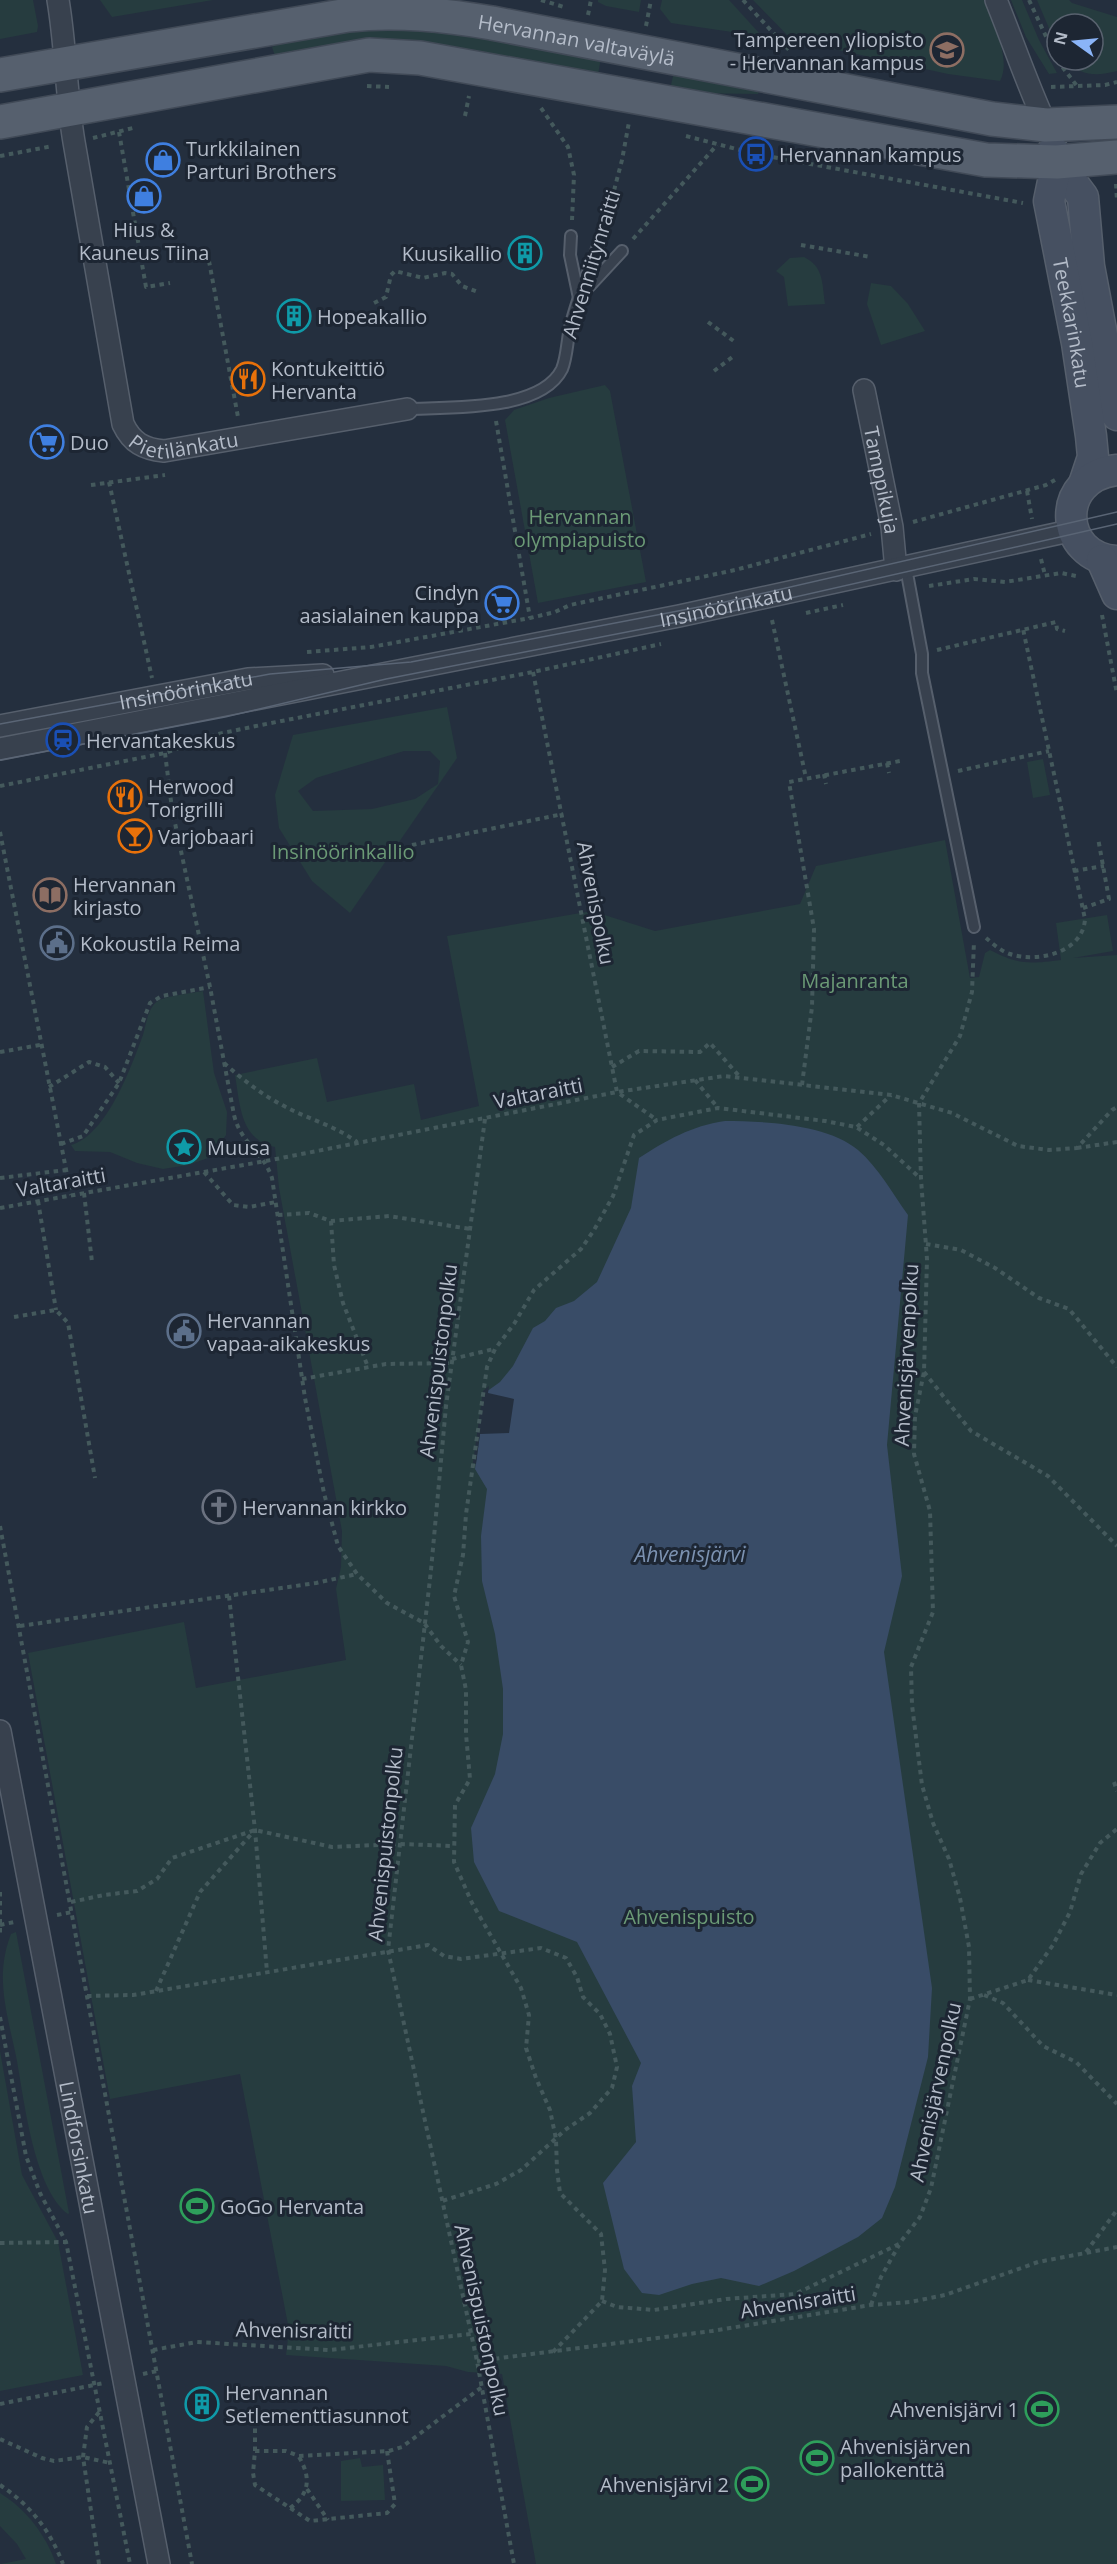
<svg xmlns="http://www.w3.org/2000/svg" width="1117" height="2564" font-family="'Open Sans',sans-serif">
	<rect width="100%" height="100%" fill="#242f3e"/>
	<g fill="#263c3f" fill-rule="evenodd">
		<path d="M0 0H33L38 26 37 32 0 39Z"/>
		<path d="M100 0H213L112 17Z"/>
		<path d="M598 0H641L639 12 606 6 598 2Z"/>
		<path d="M662 0H729L759 33V36L671 23 660 9Z"/>
		<path d="M753 0H984C992 22 1012 58 1000 81L948 74 792 40Z"/>
		<path d="M1011 0H1022L1039 40 1057 73 1049 74 1026 37Z"/>
		<path d="M1037 0H1069L1072 3 1117 17V71C1098 76 1080 77 1067 60H1093V24H1057V47Z"/>
		<path d="M418 25 601 57 598 75 275 56 272 47 299 35Z"/>
		<path d="M674 72 760 89 758 94 686 93 670 89Z"/>
		<path d="M804 257C824 267 822 283 825 304L788 306 784 277 776 271 790 258Z"/>
		<path d="M871 283 891 286 908 304 925 331 881 345 867 304Z"/>
		<path d="M605 385 610 391 646 582 538 603 505 420 514 410 549 398Z"/>
		<path d="M447 707 457 758 350 913 312 881 279 828 275 795 293 735ZM404 751H430L440 761 438 784 415 799 372 809 313 811 298 791 316 778Z"/>
		<path d="M1043 759 1050 795 1033 798 1027 762Z"/>
		<path d="M945 840 970 978 979 977 985 953 990 950C1019 965 1029 964 1061 960L1056 923 1107 915 1113 951 1073 958 1117 955V2564H536L502 2374 468 2372 446 2366 286 2355 289 2330 240 2074 110 2099 28 1653 184 1622 196 1688 346 1660 336 1589 341 1567 342 1531 279 1188 275 1147C240 1140 240 1104 235 1075L317 1058 327 1102 414 1084 421 1120 479 1106 447 936 592 911 655 931 800 904 816 866Z"/>
		<path d="M203 991 214 1073 227 1112 226 1135 211 1157 188 1165 163 1169 137 1163 110 1152 75 1151 71 1145C107 1135 131 1067 143 1035 146 1025 148 1007 158 1001 166 996 192 993 203 991Z"/>
		<path d="M16 1932 69 2213 68 2214C33 2188 24 2097 16 2056 11 2032 4 2007 3 1983 2 1967 5 1949 11 1934Z"/>
		<path d="M0 2051 22 2175 58 2242 83 2375 0 2391Z"/>
		<path d="M360 2458 362 2467 383 2465 385 2500 341 2501V2461Z"/>
		<path d="M0 2493C26 2509 46 2535 56 2564H1L26 2559 17 2544 0 2526Z"/>
	</g>
	<path fill="#394c67" d="M725 1121C763 1121 828 1124 858 1150 878 1167 893 1194 908 1215L887 1445 902 1576 884 1652 932 1988 928 2057 895 2187 882 2218 858 2237 794 2271 759 2286 721 2278 692 2284 659 2295 642 2293 624 2269 603 2183 636 2142 632 2086 641 2063 577 1942 499 1911 474 1862 471 1828 495 1774 503 1734V1689L495 1634 482 1581 481 1536 487 1489 475 1469 486 1392 500 1382 513 1366 533 1328 545 1321 556 1308 574 1301 597 1282 631 1208 639 1158C667 1140 691 1126 725 1121Z"/>
	<path fill="#242f3e" d="M489 1386 488 1393 514 1399 509 1433 480 1434 476 1464 473 1463 483 1391Z"/>
	<g fill="none" stroke-linecap="round" stroke-linejoin="round">
		<g stroke="#565f6c" stroke-width="14">
			<g id="lane">
				<path d="M571 236 570 255 579 298"/>
				<path d="M583 293 622 251"/>
				<path d="M407 409C448 407 541 412 562 369 567 357 567 341 570 328 577 298 589 270 600 241"/>
				<path d="M906 568 922 654V673L974 927"/>
			</g>
		</g>
		<g stroke="#565f6c" stroke-width="24">
			<g id="street">
				<path id="s1" d="M58 0C66 47 66 95 74 142L123 424C132 443 144 449 164 451L407 409"/>
				<path d="M996 0C1013 42 1027 84 1046 125"/>
				<path id="s2" d="M864 390 892 527 896 570"/>
				<path d="M0 726 248 679 323 675"/>
				<path id="s3" d="M0 749 679 616 1074 530"/>
				<path id="s4" d="M0 1731 159 2564"/>
			</g>
		</g>
		<g stroke="#565f6c" stroke-width="33">
			<g id="secondary">
				<path d="M1053 151 1057 162 1083 197 1089 266 1117 415"/>
				<path id="s5" d="M1057 162 1049 201 1077 343 1091 436 1093 457 1085 481"/>
				<path d="M1117 470C1054 477 1058 558 1117 561"/>
				<path d="M1102 560 1117 594"/>
			</g>
		</g>
		<g stroke="#414a57" stroke-width="36">
			<g id="primary">
				<path id="s6" d="M0 75 348 15C398 10 444 15 492 23L992 119 1046 125 1117 122"/>
				<path d="M0 122 369 55 420 58 986 160 1057 162 1117 157"/>
			</g>
		</g>
		<g stroke="#44595c" stroke-width="4" stroke-dasharray="4.5 4.5" stroke-linecap="butt">
			<path d="M541 0 564 7"/>
			<path d="M743 0 789 50"/>
			<path d="M1029 0 1057 60"/>
			<path d="M588 15 591 0"/>
			<path d="M646 26 651 0"/>
			<path d="M1057 60 1077 86"/>
			<path d="M367 86 389 87"/>
			<path d="M1051 87 1105 85 1117 82"/>
			<path d="M541 108 568 147 574 175 572 220"/>
			<path d="M465 116 469 96"/>
			<path d="M119 132 146 287 170 283"/>
			<path d="M686 136 756 154 1023 203"/>
			<path d="M93 138 133 128"/>
			<path d="M0 156 53 146"/>
			<path d="M1116 184 1117 201"/>
			<path d="M605 225 622 160 629 122"/>
			<path d="M633 239 717 145"/>
			<path d="M801 245 871 257"/>
			<path d="M209 261 238 417"/>
			<path d="M374 303 386 297 391 275 395 271 423 278 445 273 452 274 462 286 478 292"/>
			<path d="M708 322 735 342"/>
			<path d="M714 371 735 355"/>
			<path d="M496 421 530 618"/>
			<path d="M109 482 152 678"/>
			<path d="M91 485 165 475"/>
			<path d="M1027 491 1032 519"/>
			<path d="M913 522 1046 485 1055 480"/>
			<path d="M1041 559 1045 575"/>
			<path d="M929 586 974 579 1005 582 1061 573 1076 576"/>
			<path d="M806 613 843 605"/>
			<path d="M1102 615 1117 694"/>
			<path d="M772 620 806 778"/>
			<path d="M937 650 1056 622 1057 629 1065 631"/>
			<path d="M307 652 371 647 530 618 555 612 570 605 735 570 871 534"/>
			<path d="M533 672 617 1092 657 1120"/>
			<path d="M173 736 175 750"/>
			<path d="M165 753 172 809 210 987 234 1115C241 1144 263 1151 272 1178L305 1398 324 1493 338 1546 357 1574 387 1603 424 1623 441 1646 461 1665"/>
			<path d="M887 763 889 773"/>
			<path d="M958 771 1049 751"/>
			<path d="M824 774 826 784"/>
			<path d="M0 786 165 753 218 734 256 726 533 672 661 644"/>
			<path d="M0 832 71 1195"/>
			<path d="M412 845 563 814"/>
			<path d="M1074 871 1104 866"/>
			<path d="M1083 908 1109 899 1098 838"/>
			<path d="M986 938C993 944 1001 951 1010 954 1037 963 1083 953 1085 919L1023 629"/>
			<path d="M0 1052 40 1045"/>
			<path d="M224 1063C242 1079 261 1094 282 1105 307 1119 334 1125 357 1142"/>
			<path d="M612 1067 639 1051 700 1052 710 1043 739 1076"/>
			<path d="M695 1080 718 1108"/>
			<path d="M802 1085 812 1007 814 929 789 782 900 761"/>
			<path d="M49 1087 89 1062 105 1067 119 1083"/>
			<path d="M485 1119 446 1406 431 1570 388 1950 477 2361 514 2564"/>
			<path d="M857 1127 891 1095"/>
			<path d="M61 1144 83 1136 119 1083 150 1003 162 996 210 987"/>
			<path d="M1077 1148 1117 1142"/>
			<path d="M204 1172 233 1205 249 1207 276 1202"/>
			<path d="M0 1178 66 1170"/>
			<path d="M84 1193 92 1262"/>
			<path d="M38 1201 56 1310"/>
			<path d="M0 1208 266 1161 617 1092 724 1076 891 1095 952 1113 1018 1146 1049 1150 1077 1148 1112 1110 1117 1107"/>
			<path d="M278 1215 309 1213 331 1221 389 1216 470 1229"/>
			<path d="M331 1221 334 1265 343 1303 368 1367"/>
			<path d="M926 1244 961 1250 995 1268 1039 1298 1069 1309 1117 1367"/>
			<path d="M14 1317 56 1310 68 1323 95 1478"/>
			<path d="M452 1359 494 1349"/>
			<path d="M924 1372 971 1431 1048 1476 1117 1546"/>
			<path d="M302 1379 386 1364 452 1363"/>
			<path d="M0 1526 192 2564"/>
			<path d="M229 1596 255 1830 267 1972"/>
			<path d="M20 1626 316 1583 357 1574"/>
			<path d="M1114 1782 1117 1791"/>
			<path d="M0 1892V1933"/>
			<path d="M71 1902 104 1895 137 1891 157 1879 172 1858 255 1830 332 1847 400 1844 453 1846"/>
			<path d="M57 1915 72 1912"/>
			<path d="M0 1925 14 1922"/>
			<path d="M1028 1980 1117 1995"/>
			<path d="M156 1991 200 1892 254 1831"/>
			<path d="M984 1995 1003 2003 1043 2046 1076 2062 1117 2104"/>
			<path d="M87 1996 133 1995 428 1945 444 1956 461 1959 541 1948 566 1958 577 1977 583 1997 600 2014 610 2034 617 2067 612 2088 590 2113 565 2130 521 2170 496 2184 442 2201"/>
			<path d="M970 1999 1028 1980 1053 1945 1070 1912 1081 1874 1100 1843 1117 1829"/>
			<path d="M0 2017 26 2156 40 2193 66 2242 130 2564"/>
			<path d="M0 2243 66 2242"/>
			<path d="M1086 2252 1117 2210"/>
			<path d="M602 2301 617 2307 654 2310 726 2299 795 2294 899 2244 920 2217 931 2188 970 1999 969 1947 960 1898 949 1859 933 1823 922 1785 912 1705 911 1667 933 1612 930 1511 914 1454 915 1416 924 1372 927 1259 921 1179 919 1103 960 1036 972 992 974 941"/>
			<path d="M871 2305 881 2277 899 2245"/>
			<path d="M153 2350 197 2342 329 2350 471 2334"/>
			<path d="M553 2352 602 2301 605 2270 601 2234 560 2193 557 2170 556 2139 550 2110 536 2078 526 2048 529 2015 521 1988 472 1903 454 1862 455 1805 470 1779 466 1734V1690L461 1665 468 1642 454 1596 463 1555 466 1514 487 1367 495 1349 514 1324 534 1290 581 1249 594 1230 613 1196 634 1135 657 1120 718 1108 825 1121 856 1127 884 1145 920 1178"/>
			<path d="M477 2361 712 2331 871 2305 910 2302 945 2295 1038 2262 1117 2247"/>
			<path d="M143 2374 157 2371"/>
			<path d="M0 2404 104 2383"/>
			<path d="M0 2439 42 2458 54 2461 83 2457 110 2463"/>
			<path d="M255 2451V2412"/>
			<path d="M387 2451 395 2504 387 2513 310 2521 255 2485 253 2473 255 2451H286L299 2456 389 2451 402 2447 482 2387"/>
			<path d="M0 2485C30 2505 50 2530 63 2564"/>
			<path d="M307 2489 328 2520"/>
			<path d="M290 2508C310 2494 311 2477 299 2457"/>
			<path d="M99 2564 83 2457 87 2427 100 2411"/>
		</g>
		<use href="#lane" stroke="#38414e" stroke-width="10"/>
		<use href="#street" stroke="#38414e" stroke-width="21"/>
		<use href="#secondary" stroke="#465061" stroke-width="30"/>
		<use href="#primary" stroke="#56606e" stroke-width="33"/>
		<g stroke="#5a6575" stroke-width="1.5">
			<path id="s7" d="M0 724 270 674 411 662 725 602 1117 512"/>
			<path d="M0 760 225 717 386 679 729 612 1117 524"/>
		</g>
	</g>
	<defs>
		<g id="university-ring" transform="scale(1.725)"><circle r="9.5" fill="#1d2633" stroke="#8d6e63" stroke-width="1.5"/><path d="M0-5L7-2L0 1L-7-2ZM-4 1L0 2.5L4 1V4Q0 6-4 4Z" fill="#8d6e63"/></g>
		<g id="bus-ring" transform="scale(1.725)"><circle r="9.5" fill="#1d2633" stroke="#1a4fb4" stroke-width="1.5"/><path d="M-5-6H5V4H4V6H2V4H-2V6H-4V4H-5ZM-3.5-4V0h7V-4ZM-3.5 1.2v1.5H-2V1.2ZM2 1.2v1.5H3.5V1.2Z" fill="#1a4fb4"/></g>
		<g id="shop-ring" transform="scale(1.725)"><circle r="9.5" fill="#1d2633" stroke="#3f7fe0" stroke-width="1.5"/><path d="M-5-2.5h2.3a2.7 3.5 0 0 1 5.4 0H5L5.5 6h-11ZM-1.5-2.5h3a1.5 2.3 0 0 0-3 0Z" fill="#3f7fe0"/></g>
		<g id="building-ring" transform="scale(1.725)"><circle r="9.5" fill="#1d2633" stroke="#0f9aa8" stroke-width="1.5"/><path d="M-4-6H4V6H1V3H-1V6H-4ZM-2.5-4.3h1.7v1.8h-1.7ZM.8-4.3h1.7v1.8H.8ZM-2.5-1h1.7V.8h-1.7ZM.8-1h1.7V.8H.8Z" fill="#0f9aa8"/></g>
		<g id="restaurant-ring" transform="scale(1.725)"><circle r="9.5" fill="#1d2633" stroke="#e8710a" stroke-width="1.5"/><path d="M-5-6h1v4h1v-4h1v4h1v-4h1v5L-1.5 .5V6h-2V.5L-5-1ZM5-6V6H3V1.5H1.5Q1.5-4 5-6Z" fill="#e8710a"/></g>
		<g id="supermarket-ring" transform="scale(1.725)"><circle r="9.5" fill="#1d2633" stroke="#3f7fe0" stroke-width="1.5"/><path d="M-6-5.5h2.5l.6 2H6L4.5 2H-2.5L-4.4-4H-6ZM-1.5 3.2a1.3 1.3 0 1 0 .1 0ZM3 3.2a1.3 1.3 0 1 0 .1 0Z" fill="#3f7fe0"/></g>
		<g id="station-ring" transform="scale(1.725)"><circle r="9.5" fill="#1d2633" stroke="#1a4fb4" stroke-width="1.5"/><path d="M-3-6H3Q5-6 5-4V2Q5 4 3 4L4.5 6H3L1.5 4h-3L-3 6H-4.5L-3 4Q-5 4-5 2V-4Q-5-6-3-6ZM-3.5-4v3h7v-3ZM-3.5 1v1.5H-2V1ZM2 1v1.5H3.5V1Z" fill="#1a4fb4"/></g>
		<g id="bar-ring" transform="scale(1.725)"><circle r="9.5" fill="#1d2633" stroke="#e8710a" stroke-width="1.5"/><path d="M-6-5H6L.8 .8V4.5H3.5V6h-7V4.5H-.8V.8Z" fill="#e8710a"/></g>
		<g id="library-ring" transform="scale(1.725)"><circle r="9.5" fill="#1d2633" stroke="#8d6e63" stroke-width="1.5"/><path d="M-6-4Q-3-5.5-.7-3.5V5Q-3 3-6 4ZM6-4Q3-5.5 .7-3.5V5Q3 3 6 4Z" fill="#8d6e63"/></g>
		<g id="civic-ring" transform="scale(1.725)"><circle r="9.5" fill="#1d2633" stroke="#5c6f8a" stroke-width="1.5"/><path d="M-.6-6.5H3V-4.5H.6V-3L4-1V1h2V6H-6V1h2V-1L-.6-3ZM-1.2 2.5V6h2.4V2.5Z" fill="#5c6f8a"/></g>
		<g id="sight-ring" transform="scale(1.725)"><circle r="9.5" fill="#1d2633" stroke="#0f9aa8" stroke-width="1.5"/><path d="M0-6L1.8-2.2L6-1.7L2.9 1.2L3.7 5.4L0 3.3L-3.7 5.4L-2.9 1.2L-6-1.7L-1.8-2.2Z" fill="#0f9aa8"/></g>
		<g id="church-ring" transform="scale(1.725)"><circle r="9.5" fill="#1d2633" stroke="#6b7280" stroke-width="1.5"/><path d="M-1.2-6h2.4v3.5h3.3v2.4h-3.3V6h-2.4V-.1h-3.3v-2.4h3.3Z" fill="#6b7280"/></g>
		<g id="stadium-ring" transform="scale(1.725)"><circle r="9.5" fill="#1d2633" stroke="#2e9e5b" stroke-width="1.5"/><path d="M0-5a6.5 5 0 1 0 0 10a6.5 5 0 1 0 0-10ZM-3.5-1.8h7v3.6h-7Z" fill="#2e9e5b"/></g>
	</defs>
	<g fill-rule="evenodd">
		<use href="#university-ring" x="947" y="50"/>
		<use href="#bus-ring" x="756" y="154"/>
		<use href="#shop-ring" x="163" y="160"/>
		<use href="#shop-ring" x="144" y="196"/>
		<use href="#building-ring" x="525" y="253"/>
		<use href="#building-ring" x="294" y="316"/>
		<use href="#restaurant-ring" x="248" y="379"/>
		<use href="#supermarket-ring" x="47" y="442"/>
		<use href="#supermarket-ring" x="502" y="603"/>
		<use href="#station-ring" x="63" y="740"/>
		<use href="#restaurant-ring" x="125" y="797"/>
		<use href="#bar-ring" x="135" y="836"/>
		<use href="#library-ring" x="50" y="895"/>
		<use href="#civic-ring" x="57" y="943"/>
		<use href="#sight-ring" x="184" y="1147"/>
		<use href="#civic-ring" x="184" y="1331"/>
		<use href="#church-ring" x="219" y="1507"/>
		<use href="#stadium-ring" x="197" y="2206"/>
		<use href="#building-ring" x="202" y="2404"/>
		<use href="#stadium-ring" x="1042" y="2409"/>
		<use href="#stadium-ring" x="817" y="2458"/>
		<use href="#stadium-ring" x="752" y="2484"/>
	</g>
	<g text-anchor="middle" dominant-baseline="central" stroke-width="6" stroke-linejoin="round" paint-order="stroke">
		<g font-size="20" fill="#b4bcc9" stroke="#1d2633" text-anchor="start">
			<text x="924" y="39" text-anchor="end">Tampereen yliopisto<tspan x="924" dy="23">- Hervannan kampus</tspan></text>
			<text x="186" y="148">Turkkilainen<tspan x="186" dy="23">Parturi Brothers</tspan></text>
			<text x="779" y="154">Hervannan kampus</text>
			<text x="144" y="229" text-anchor="middle">Hius &amp;<tspan x="144" dy="23">Kauneus Tiina</tspan></text>
			<text x="502" y="253" text-anchor="end">Kuusikallio</text>
			<text x="317" y="316">Hopeakallio</text>
			<text x="271" y="368">Kontukeittiö<tspan x="271" dy="23">Hervanta</tspan></text>
			<text x="70" y="442">Duo</text>
			<text x="479" y="592" text-anchor="end">Cindyn<tspan x="479" dy="23">aasialainen kauppa</tspan></text>
			<text x="86" y="740">Hervantakeskus</text>
			<text x="148" y="786">Herwood<tspan x="148" dy="23">Torigrilli</tspan></text>
			<text x="158" y="836">Varjobaari</text>
			<text x="73" y="884">Hervannan<tspan x="73" dy="23">kirjasto</tspan></text>
			<text x="80" y="943">Kokoustila Reima</text>
			<text x="207" y="1147">Muusa</text>
			<text x="207" y="1320">Hervannan<tspan x="207" dy="23">vapaa-aikakeskus</tspan></text>
			<text x="242" y="1507">Hervannan kirkko</text>
			<text x="220" y="2206">GoGo Hervanta</text>
			<text x="225" y="2392">Hervannan<tspan x="225" dy="23">Setlementtiasunnot</tspan></text>
			<text x="1019" y="2409" text-anchor="end">Ahvenisjärvi 1</text>
			<text x="840" y="2446">Ahvenisjärven<tspan x="840" dy="23">pallokenttä</tspan></text>
			<text x="729" y="2484" text-anchor="end">Ahvenisjärvi 2</text>
		</g>
		<g font-size="20" fill="#b4bcc9" stroke="#1d2633">
			<text stroke="none"><textPath href="#s6" startOffset="584">Hervannan valtaväylä</textPath></text>
			<text transform="translate(591 264) rotate(-73)">Ahvenniitynraitti</text>
			<text stroke="none"><textPath href="#s5" startOffset="164">Teekkarinkatu</textPath></text>
			<text stroke="none"><textPath href="#s1" startOffset="501">Pietilänkatu</textPath></text>
			<text stroke="none"><textPath href="#s2" startOffset="92">Tamppikuja</textPath></text>
			<text stroke="none"><textPath href="#s3" startOffset="740">Insinöörinkatu</textPath></text>
			<text stroke="none"><textPath href="#s7" startOffset="189">Insinöörinkatu</textPath></text>
			<text transform="translate(596 903) rotate(79)">Ahvenispolku</text>
			<text transform="translate(538 1093) rotate(-11)">Valtaraitti</text>
			<text transform="translate(61 1182) rotate(-10)">Valtaraitti</text>
			<text transform="translate(906 1355) rotate(-87)">Ahvenisjärvenpolku</text>
			<text transform="translate(438 1361) rotate(-83)">Ahvenispuistonpolku</text>
			<text transform="translate(385 1844) rotate(-84)">Ahvenispuistonpolku</text>
			<text transform="translate(935 2092) rotate(-78)">Ahvenisjärvenpolku</text>
			<text stroke="none"><textPath href="#s4" startOffset="424">Lindforsinkatu</textPath></text>
			<text transform="translate(798 2302) rotate(-9)">Ahvenisraitti</text>
			<text transform="translate(482 2320) rotate(78)">Ahvenispuistonpolku</text>
			<text transform="translate(294 2330) rotate(1)">Ahvenisraitti</text>
		</g>
		<g font-size="20" fill="#6b9a76" stroke="#1d2633">
			<text x="580" y="516">Hervannan<tspan x="580" dy="23">olympiapuisto</tspan></text>
			<text x="343" y="851">Insinöörinkallio</text>
			<text x="855" y="980">Majanranta</text>
			<text x="689" y="1916">Ahvenispuisto</text>
		</g>
		<g font-size="21" font-style="italic" fill="#7c92b1" stroke="#1d2633">
			<text x="690" y="1554">Ahvenisjärvi</text>
		</g>
	</g>
	<g transform="translate(1075 42) rotate(285)"><circle r="28" fill="#1d2633" stroke="#59626f" stroke-width="1.5"/>
	<path d="M0-4.5L10 22L0 15L-10 22Z" fill="#8ab4f8"/>
	<text y="-9" font-size="16" font-weight="bold" text-anchor="middle" fill="#b4bcc9">N</text>
	</g>
</svg>
